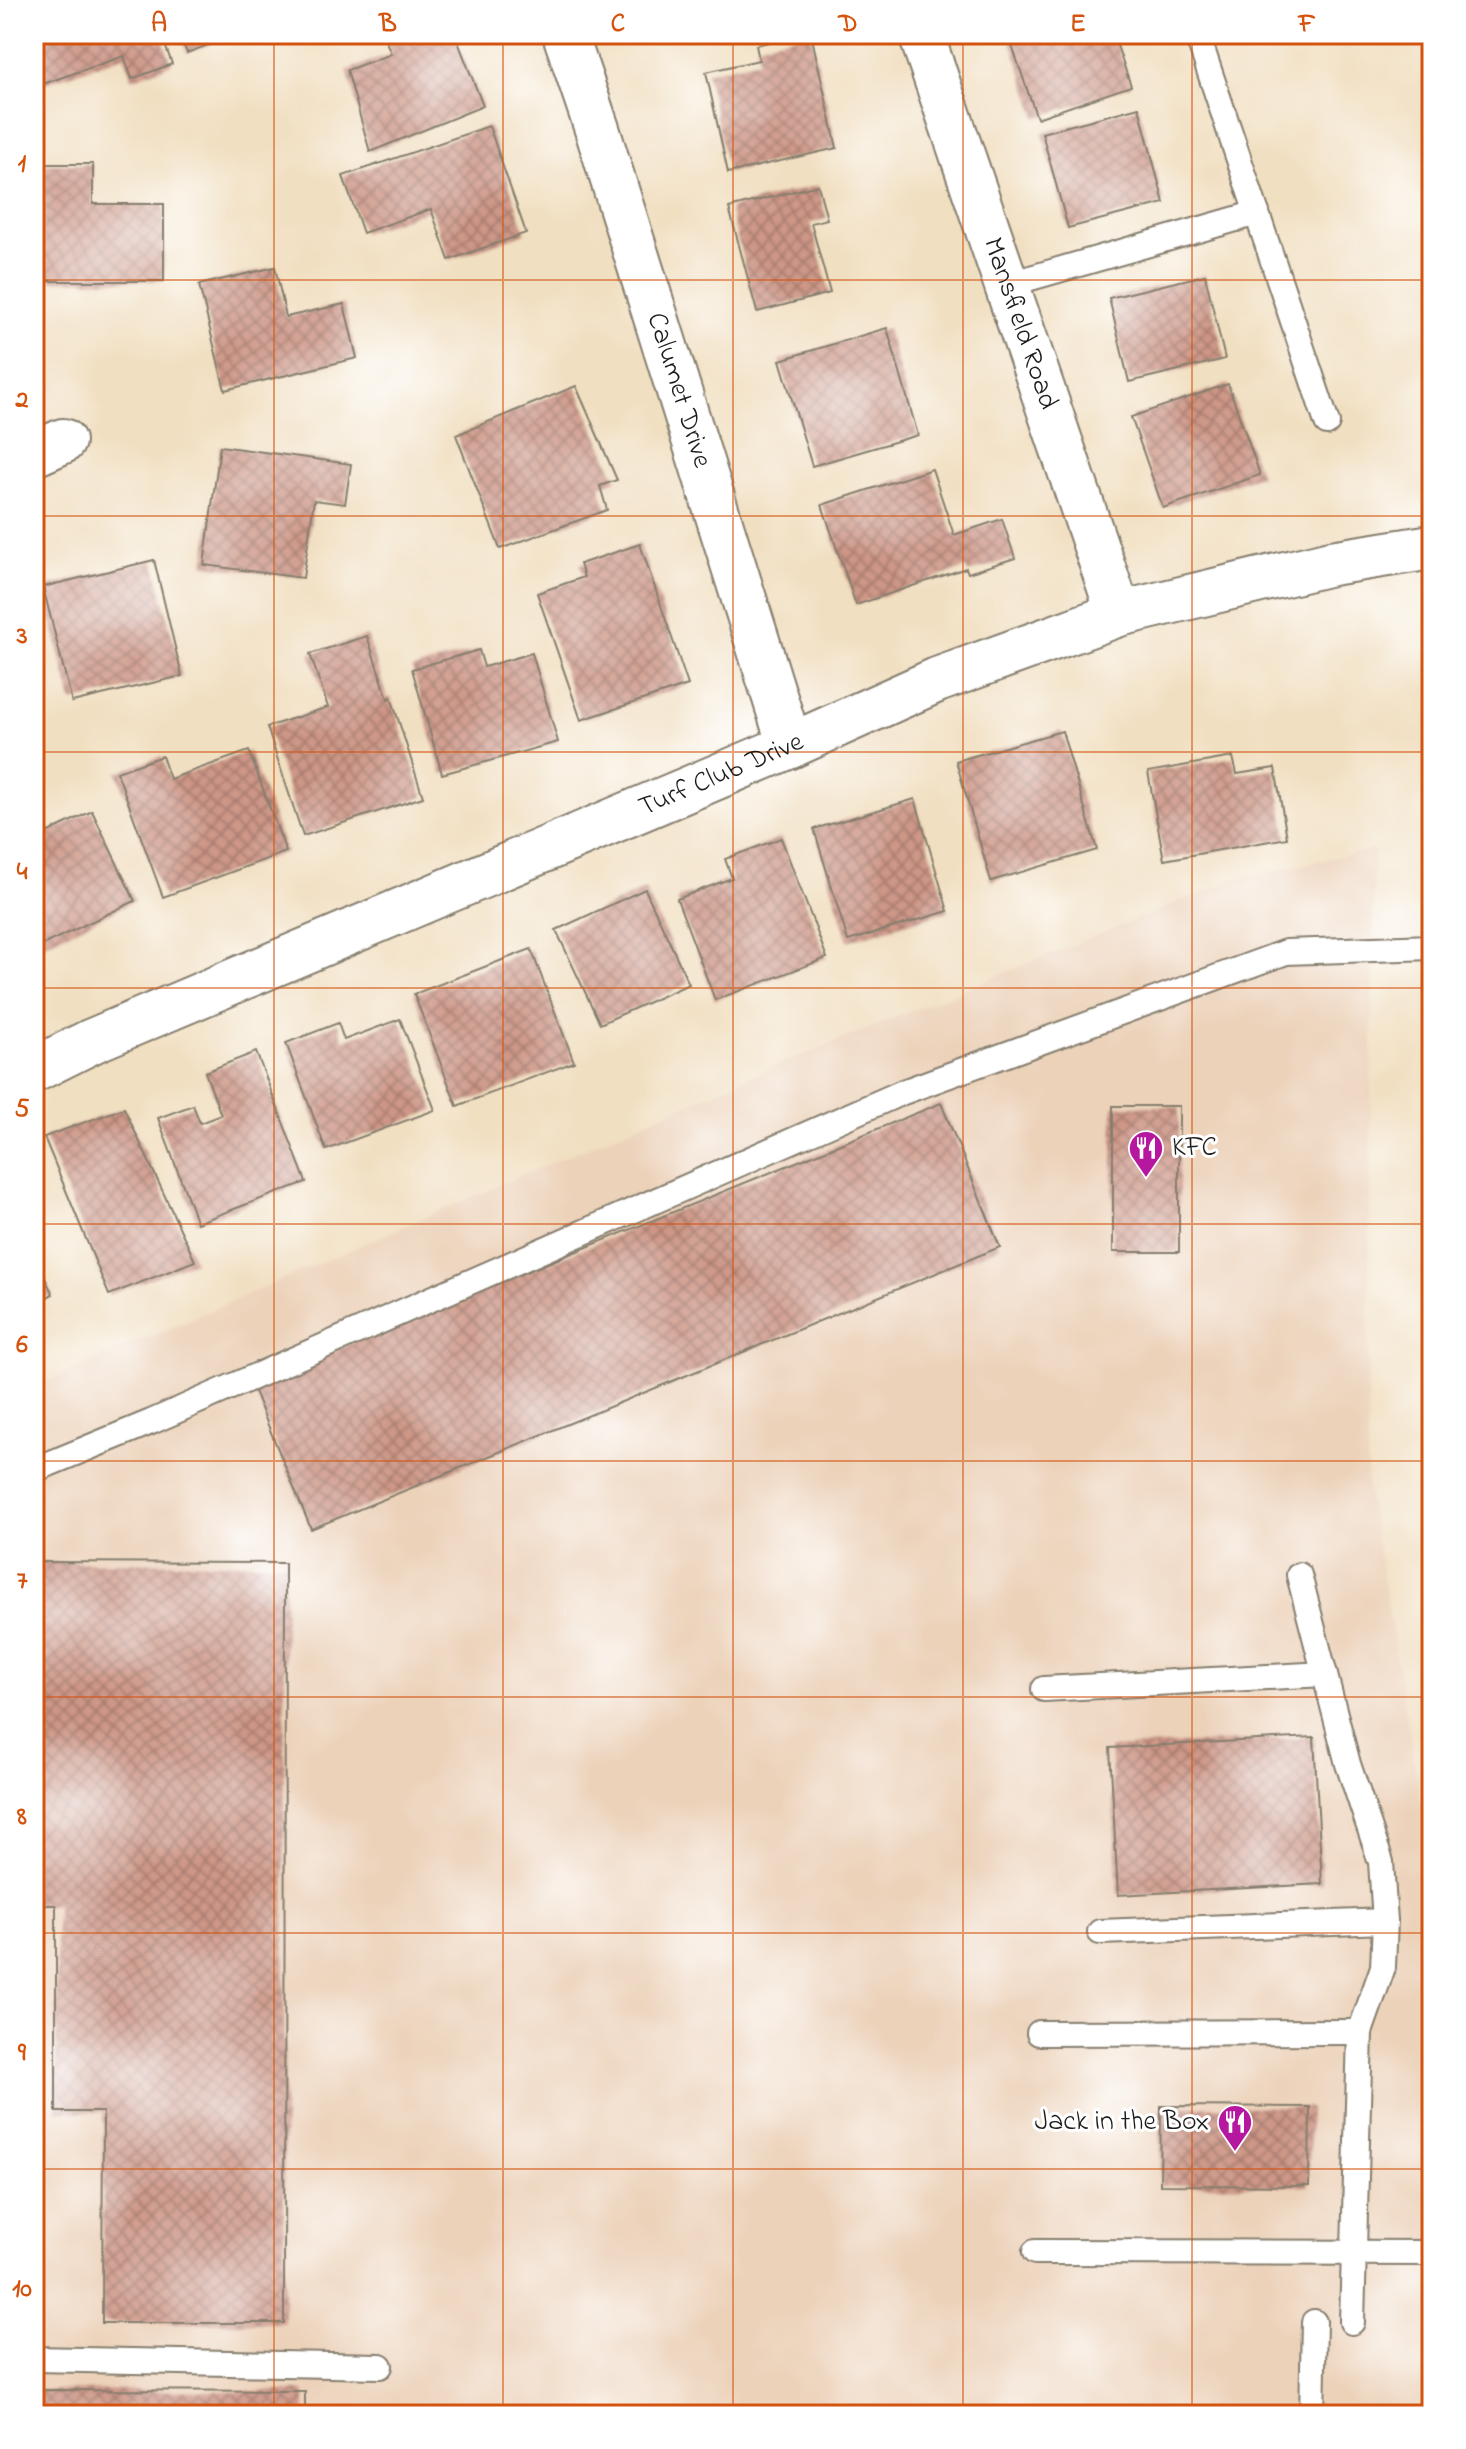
<svg xmlns="http://www.w3.org/2000/svg" width="1466" height="2449" font-family="'Indie Flower',sans-serif">
	<defs>
		<pattern id="building-cross-hatch" width="8" height="8" patternUnits="userSpaceOnUse" patternTransform="scale(2)"><rect width="8" height="8" fill="#ce9787"/><path d="M0 0l8 8M0 8l8-8" fill="none" stroke="#a67a6e"/></pattern>
	</defs>
	<rect width="100%" height="100%" fill="#fff"/>
	<filter id="ink" filterUnits="userSpaceOnUse"><feTurbulence type="fractalNoise" baseFrequency=".0125" numOctaves="2"/><feDisplacementMap in="SourceGraphic" scale="16" xChannelSelector="R" yChannelSelector="G"/><feConvolveMatrix kernelMatrix="1 2 1 2 8 2 1 2 1" color-interpolation-filters="sRGB"/></filter>
	<filter id="wash" filterUnits="userSpaceOnUse"><feTurbulence type="fractalNoise" baseFrequency=".006" numOctaves="4" result="noise"/><feDisplacementMap in="SourceGraphic" scale="32" xChannelSelector="R" yChannelSelector="G"/><feGaussianBlur stdDeviation="1.8" result="paint"/><feColorMatrix in="noise" values="0 0 0 0 0 0 0 0 0 0 0 0 0 0 0 0 0 1.4 0 .05"/><feComposite in="paint" operator="in"/></filter>
	<g filter="url(#wash)">
		<rect width="100%" height="100%" fill="#f1dfc1"/>
		<path fill="#ecd2b9" d="M1374 849 1367 1486 1432 1865V2415H34V1387L742 1080 1235 879Z"/>
		<g id="blocks">
			<g fill="url(#building-cross-hatch)">
				<path d="M34 34H161L172 64 132 79 124 56 34 87Z"/>
				<path d="M179 34H237L187 53Z"/>
				<path d="M383 34H455L483 106 370 152 347 70 391 54Z"/>
				<path d="M803 34H811L837 148 728 173 706 72 759 60 756 45Z"/>
				<path d="M1008 34H1113L1131 86 1037 118Z"/>
				<path d="M1139 107 1164 203 1068 228 1042 133Z"/>
				<path d="M489 126 526 233 449 260 431 209 363 233 343 176Z"/>
				<path d="M40 164H93V204H164V281H40Z"/>
				<path d="M818 185 827 219 811 223 830 293 757 312 729 208Z"/>
				<path d="M275 267 286 317 344 304 357 358 225 390 199 285Z"/>
				<path d="M1205 275 1225 359 1129 382 1109 298Z"/>
				<path d="M887 328 918 435 812 466 780 360Z"/>
				<path d="M1228 384 1260 475 1163 508 1131 417Z"/>
				<path d="M576 386 617 480 600 486 607 510 500 549 456 435Z"/>
				<path d="M220 446 351 464 345 504 314 500 303 578 204 565Z"/>
				<path d="M932 469 954 535 1002 519 1015 558 968 573 966 568 856 605 822 505Z"/>
				<path d="M640 544 688 685 581 720 537 593 584 577 580 564Z"/>
				<path d="M154 560 182 676 72 702 43 587Z"/>
				<path d="M367 636 388 699 391 697 423 797 303 836 267 727 328 707 310 654Z"/>
				<path d="M479 650 484 667 532 653 558 742 442 774 412 669Z"/>
				<path d="M1062 731 1097 850 991 881 956 761Z"/>
				<path d="M249 751 286 852 163 897 117 772 162 756 170 779Z"/>
				<path d="M1233 757 1237 774 1275 768 1287 838 1164 860 1148 772Z"/>
				<path d="M915 799 948 911 848 941 814 829Z"/>
				<path d="M92 811 135 901 34 949V839Z"/>
				<path d="M781 838 827 958 715 1000 677 899 732 878 725 859Z"/>
				<path d="M645 889 689 984 600 1024 556 930Z"/>
				<path d="M531 949 574 1062 457 1106 414 994Z"/>
				<path d="M400 1019 435 1110 326 1150 286 1043 338 1023 344 1040Z"/>
				<path d="M256 1052 306 1182 197 1223 158 1118 193 1105 200 1123 221 1115 205 1072Z"/>
				<path d="M941 1103 1000 1247 311 1529 251 1384Z"/>
				<rect x="1113" y="1106" width="66" height="146"/>
				<path d="M124 1108 195 1261 109 1295 44 1137Z"/>
				<path d="M34 1257 53 1294 34 1304Z"/>
				<path d="M34 1562 285 1563 284 2323H102L103 2112H56V1905H34Z"/>
				<path d="M1314 1737 1322 1884 1118 1895 1110 1748Z"/>
				<path d="M1161 2106 1310 2107 1309 2186 1160 2185Z"/>
				<path d="M34 2390 305 2391V2415H34Z"/>
			</g>
		</g>
	</g>
	<g filter="url(#ink)">
		<use href="#blocks" fill-opacity="0" stroke="#867e6e" stroke-width="2"/>
		<g fill="none" stroke-linecap="round" stroke-linejoin="round">
			<g stroke="#867e6e" stroke-width="28">
				<g id="lane">
					<path d="M1197 34 1327 423"/>
					<path d="M1006 285 1257 213"/>
					<path d="M34 1470 151 1422 903 1092 1286 952 1432 947"/>
					<path d="M1299 1575 1348 1764 1381 1862 1385 1921 1383 1967 1360 2032 1352 2322"/>
					<path d="M1044 1689 1325 1674"/>
					<path d="M1100 1932 1385 1921"/>
					<path d="M1039 2033 1360 2032"/>
					<path d="M1035 2252 1432 2253"/>
					<path d="M34 2359 380 2366"/>
					<path d="M1312 2415 1314 2322"/>
				</g>
			</g>
			<g stroke="#867e6e" stroke-width="48">
				<g id="street">
					<path id="s1" d="M565 34 597 129 790 746"/>
					<path id="s2" d="M921 34 1119 614"/>
					<path d="M34 454 63 441"/>
					<path id="s3" d="M34 1070 92 1041 790 746 937 680 1119 614 1331 563 1432 547"/>
				</g>
			</g>
			<use href="#lane" stroke="#fff" stroke-width="24"/>
			<use href="#street" stroke="#fff" stroke-width="44"/>
		</g>
	</g>
	<path fill="none" stroke="#d4530e" stroke-width="2" stroke-opacity="0.55" d="M274 34V2415M503 34V2415M733 34V2415M963 34V2415M1192 34V2415M34 280H1432M34 516H1432M34 752H1432M34 988H1432M34 1224H1432M34 1461H1432M34 1697H1432M34 1933H1432M34 2169H1432"/>
	<defs>
		<g id="restaurant-pin" transform="scale(1.8)"><path d="M0 17L-7.5 6A9.5 9.5 0 1 1 7.5 6Z" fill="#b5179e" stroke="#fff"/><path d="M-5-6h1v4h1v-4h1v4h1v-4h1v5L-1.5 .5V6h-2V.5L-5-1ZM5-6V6H3V1.5H1.5Q1.5-4 5-6Z" fill="#fff"/></g>
	</defs>
	<g fill-rule="evenodd">
		<use href="#restaurant-pin" x="1146" y="1148"/>
		<use href="#restaurant-pin" x="1235" y="2122"/>
	</g>
	<g text-anchor="middle" dominant-baseline="central" stroke-width="6" stroke-linejoin="round" paint-order="stroke">
		<g font-size="28" fill="#1c1c1c" stroke="#fff">
			<text stroke="none"><textPath href="#s2" startOffset="306">Mansfield Road</textPath></text>
			<text stroke="none"><textPath href="#s1" startOffset="374">Calumet Drive</textPath></text>
			<text stroke="none"><textPath href="#s3" startOffset="748">Turf Club Drive</textPath></text>
		</g>
		<g font-size="28" fill="#1c1c1c" stroke="#fff" text-anchor="start">
			<text x="1172" y="1148">KFC</text>
			<text x="1209" y="2122" text-anchor="end">Jack in the Box</text>
		</g>
	</g>
	<rect width="1466" height="2449" fill="none" stroke="#fff" stroke-width="88"/>
	<rect x="44" y="44" width="1378" height="2361" fill="none" stroke="#d4530e" stroke-width="3"/>
	<g font-size="26" text-anchor="middle" font-weight="bold" fill="#d4530e">
		<text x="159" y="31">A</text>
		<text x="388" y="31">B</text>
		<text x="618" y="31">C</text>
		<text x="848" y="31">D</text>
		<text x="1078" y="31">E</text>
		<text x="1307" y="31">F</text>
		<text x="22" y="171">1</text>
		<text x="22" y="407">2</text>
		<text x="22" y="643">3</text>
		<text x="22" y="879">4</text>
		<text x="22" y="1116">5</text>
		<text x="22" y="1352">6</text>
		<text x="22" y="1588">7</text>
		<text x="22" y="1824">8</text>
		<text x="22" y="2060">9</text>
		<text x="22" y="2296">10</text>
	</g>
</svg>
